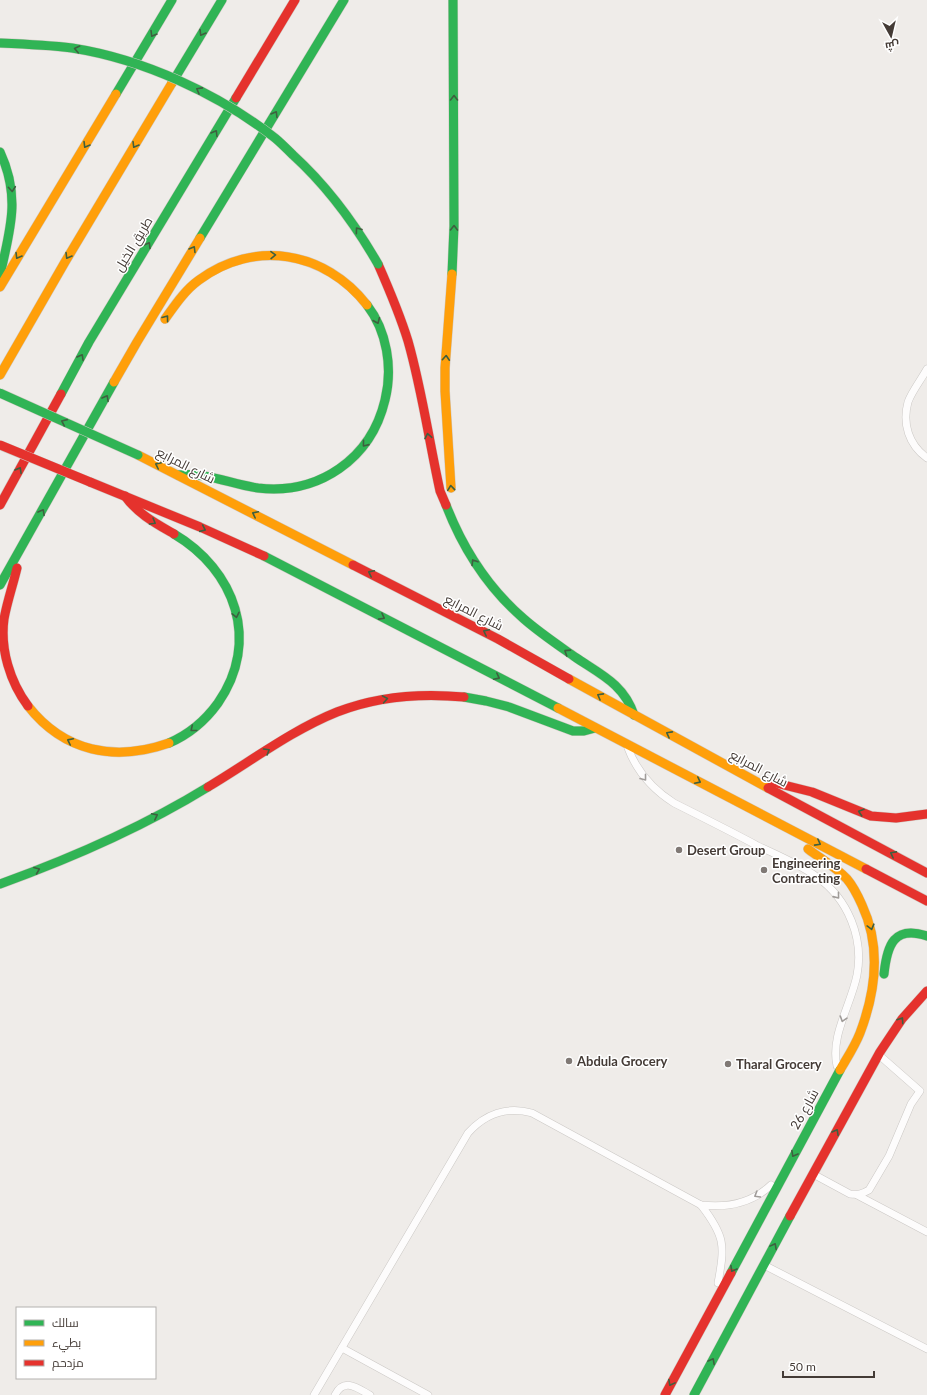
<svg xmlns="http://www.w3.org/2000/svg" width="927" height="1395" font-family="Lato,Cairo,sans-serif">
	<rect width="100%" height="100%" fill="#efece9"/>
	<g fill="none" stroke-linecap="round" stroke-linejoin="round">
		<g stroke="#cbc8c5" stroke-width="8">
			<g id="lane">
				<path d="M927 369C921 380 912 391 908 402 902 424 909 445 927 458"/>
				<path d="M628 748C637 772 652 789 674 803 702 817 730 831 758 846 777 855 799 864 817 877 848 899 864 938 857 975 851 1005 830 1036 837 1066"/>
				<path d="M813 1174 850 1194C858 1195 862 1194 869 1190L889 1156 911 1104 920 1091 879 1055"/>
				<path d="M857 1195 927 1232"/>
				<path d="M701 1205C725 1236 725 1245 718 1283"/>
				<path d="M764 1265 927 1349"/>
				<path d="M342 1348 428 1395"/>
				<path d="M314 1395 468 1133C485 1114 507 1106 532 1113L701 1205C727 1208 751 1204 771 1185"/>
				<path d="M335 1395C344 1377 357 1388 370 1395"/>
			</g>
		</g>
		<g stroke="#cfc8c2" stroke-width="10">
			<g id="fast">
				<path d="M172 83 222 0"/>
				<path d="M116 94 172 0"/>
				<path d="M0 152C21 197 10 230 0 275"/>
				<path d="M200 238 344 0"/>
				<path d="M452 274 454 226 453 0"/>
				<path d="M61 394 89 342 236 98"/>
				<path d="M178 475C207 472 230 484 258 488 319 495 371 459 385 400 393 368 387 331 367 305"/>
				<path d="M446 505C463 549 488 588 524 619 540 633 558 645 575 657 600 674 624 684 634 715"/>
				<path d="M264 556 558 708"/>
				<path d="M0 585 114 382"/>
				<path d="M464 697 486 701 509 707 573 731H584L595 728"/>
				<path d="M169 743C190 734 205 721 218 703 261 641 235 570 174 534"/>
				<path d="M0 884C72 858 143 827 208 787"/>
				<path d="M884 974C887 945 894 925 927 936"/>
				<path d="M731 1273 840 1070"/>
				<path d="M694 1395 790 1216"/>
			</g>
		</g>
		<g stroke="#cfc8c2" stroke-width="10">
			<g id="slow">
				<path d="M0 287 116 94"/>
				<path d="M165 319C175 305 185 290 199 280 254 239 325 251 367 305"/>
				<path d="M0 375 65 262 172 83"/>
				<path d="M114 382 137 342 200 238"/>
				<path d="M138 455 353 565"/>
				<path d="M451 488 445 391V368L452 274"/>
				<path d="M569 679 768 788"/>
				<path d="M28 706C64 752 115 762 169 743"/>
				<path d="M558 708 866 869"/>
				<path d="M808 849C821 859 836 867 847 879 853 886 858 896 862 905 881 946 876 991 860 1033 855 1046 847 1058 840 1070"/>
			</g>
		</g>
		<g stroke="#cfc8c2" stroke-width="10">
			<g id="jam">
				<path d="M236 98 295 0"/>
				<path d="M378 264C389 289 400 315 408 341 422 390 429 441 440 491L446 505"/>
				<path d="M90 482 200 527 264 556"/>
				<path d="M125 496C138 514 155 523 174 534"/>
				<path d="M0 505 61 394"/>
				<path d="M353 565 498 639 569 679"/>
				<path d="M17 568C13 585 7 602 4 619 0 649 10 682 28 706"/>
				<path d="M772 782 812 792 871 816 896 818 927 814"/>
				<path d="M208 787C250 762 292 730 337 712 378 696 421 693 464 697"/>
				<path d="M768 788 927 873"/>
				<path d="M866 869 927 901"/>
				<path d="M790 1216 880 1052 902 1019 927 991"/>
				<path d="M665 1395 731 1273"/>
			</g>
		</g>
		<use href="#lane" stroke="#fdfcfc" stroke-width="7"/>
		<use href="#fast" stroke="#30b455" stroke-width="9"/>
		<use href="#slow" stroke="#ff9f0a" stroke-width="9"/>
		<use href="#jam" stroke="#e5322d" stroke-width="9"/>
		<g stroke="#cfc8c2" stroke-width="10" stroke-linecap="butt">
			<g id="fast-bridge">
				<path d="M0 43C24 44 48 45 72 48 143 59 219 94 275 138 281 143 287 149 293 155 327 186 355 224 378 264"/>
				<path d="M0 393 138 455"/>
			</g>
		</g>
		<g stroke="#cfc8c2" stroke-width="10" stroke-linecap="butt">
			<path id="jam-bridge" d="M0 445 90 482"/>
		</g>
		<use href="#fast-bridge" stroke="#30b455" stroke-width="9"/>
		<use href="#jam-bridge" stroke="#e5322d" stroke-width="9"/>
	</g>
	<defs><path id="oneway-chevron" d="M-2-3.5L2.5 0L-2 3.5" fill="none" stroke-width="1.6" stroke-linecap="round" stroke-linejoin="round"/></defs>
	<g stroke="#3e5f3f">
		<use href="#oneway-chevron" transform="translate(202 33) rotate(121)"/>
		<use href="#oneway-chevron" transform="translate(153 34) rotate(121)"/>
		<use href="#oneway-chevron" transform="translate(77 49) rotate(-168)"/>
		<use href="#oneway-chevron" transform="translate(199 90) rotate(-151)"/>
		<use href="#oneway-chevron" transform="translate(454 98) rotate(-90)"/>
		<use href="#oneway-chevron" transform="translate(275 114) rotate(-59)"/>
		<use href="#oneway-chevron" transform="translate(215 133) rotate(-59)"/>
		<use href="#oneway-chevron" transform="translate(86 145) rotate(121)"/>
		<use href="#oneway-chevron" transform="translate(135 145) rotate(121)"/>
		<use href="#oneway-chevron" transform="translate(12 189) rotate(85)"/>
		<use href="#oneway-chevron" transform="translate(454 228) rotate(-89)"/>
		<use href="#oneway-chevron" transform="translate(358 230) rotate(-126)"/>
		<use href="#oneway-chevron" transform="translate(148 245) rotate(-59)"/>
		<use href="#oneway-chevron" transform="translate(193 249) rotate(-59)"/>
		<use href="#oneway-chevron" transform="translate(273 255) rotate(-1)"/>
		<use href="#oneway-chevron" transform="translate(18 256) rotate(121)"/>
		<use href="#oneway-chevron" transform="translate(68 256) rotate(121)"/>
		<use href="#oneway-chevron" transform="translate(166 318) rotate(-53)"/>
		<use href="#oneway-chevron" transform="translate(377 321) rotate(67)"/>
		<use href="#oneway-chevron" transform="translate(81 357) rotate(-61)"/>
		<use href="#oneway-chevron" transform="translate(446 358) rotate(-86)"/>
		<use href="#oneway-chevron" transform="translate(106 398) rotate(-61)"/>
		<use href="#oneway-chevron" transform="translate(64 422) rotate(-156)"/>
		<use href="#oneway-chevron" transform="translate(428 436) rotate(-101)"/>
		<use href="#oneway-chevron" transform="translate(365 444) rotate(129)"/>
		<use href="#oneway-chevron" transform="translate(158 465) rotate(-154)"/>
		<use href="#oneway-chevron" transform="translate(19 470) rotate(-61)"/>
		<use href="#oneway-chevron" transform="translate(451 488) rotate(-96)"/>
		<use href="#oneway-chevron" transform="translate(42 512) rotate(-61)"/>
		<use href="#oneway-chevron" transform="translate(255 514) rotate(-153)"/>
		<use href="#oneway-chevron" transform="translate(153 522) rotate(30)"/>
		<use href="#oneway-chevron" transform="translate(203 529) rotate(24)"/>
		<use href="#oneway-chevron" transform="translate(474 562) rotate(-122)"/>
		<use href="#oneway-chevron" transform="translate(371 573) rotate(-153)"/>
		<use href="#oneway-chevron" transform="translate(236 615) rotate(78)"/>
		<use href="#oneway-chevron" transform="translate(382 617) rotate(28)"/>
		<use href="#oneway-chevron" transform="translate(486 632) rotate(-153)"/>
		<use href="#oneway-chevron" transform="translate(567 652) rotate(-147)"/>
		<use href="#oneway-chevron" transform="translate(497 677) rotate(27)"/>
		<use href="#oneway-chevron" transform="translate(600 696) rotate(-151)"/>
		<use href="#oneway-chevron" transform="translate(385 699) rotate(-10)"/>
		<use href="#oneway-chevron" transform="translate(193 729) rotate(141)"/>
		<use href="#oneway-chevron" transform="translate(669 734) rotate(-152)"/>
		<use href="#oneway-chevron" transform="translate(70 741) rotate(-154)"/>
		<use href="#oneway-chevron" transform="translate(267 751) rotate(-31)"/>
		<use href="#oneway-chevron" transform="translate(698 781) rotate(27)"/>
		<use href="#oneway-chevron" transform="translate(861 812) rotate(-162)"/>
		<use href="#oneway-chevron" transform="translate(155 816) rotate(-27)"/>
		<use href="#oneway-chevron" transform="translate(818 843) rotate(28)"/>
		<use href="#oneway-chevron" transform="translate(893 854) rotate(-152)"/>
		<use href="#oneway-chevron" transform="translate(37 870) rotate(-22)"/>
		<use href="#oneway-chevron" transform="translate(871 927) rotate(75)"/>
		<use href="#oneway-chevron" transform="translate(901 1020) rotate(-56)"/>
		<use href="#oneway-chevron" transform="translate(836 1132) rotate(-61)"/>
		<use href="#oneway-chevron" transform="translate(794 1154) rotate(119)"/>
		<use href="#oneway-chevron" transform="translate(774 1246) rotate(-62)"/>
		<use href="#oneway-chevron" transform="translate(733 1269) rotate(119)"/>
		<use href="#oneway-chevron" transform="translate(712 1361) rotate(-62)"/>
		<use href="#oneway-chevron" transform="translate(671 1383) rotate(118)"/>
	</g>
	<g stroke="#a09c99">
		<use href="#oneway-chevron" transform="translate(644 778) rotate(52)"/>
		<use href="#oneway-chevron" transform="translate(837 896) rotate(51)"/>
		<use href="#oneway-chevron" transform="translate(843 1019) rotate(108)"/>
		<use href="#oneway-chevron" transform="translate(757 1195) rotate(149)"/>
	</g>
	<g fill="#807975" stroke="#fff" stroke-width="1.5">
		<circle cx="679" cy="850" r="4"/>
		<circle cx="764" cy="870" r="4"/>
		<circle cx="569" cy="1061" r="4"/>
		<circle cx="728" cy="1064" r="4"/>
	</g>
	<g text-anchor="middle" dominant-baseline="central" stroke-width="3" stroke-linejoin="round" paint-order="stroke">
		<g font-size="13" fill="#443b36" stroke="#fff">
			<text transform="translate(133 244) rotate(-59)">طريق الخيل</text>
			<text transform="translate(186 465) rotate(27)">شارع المرابع</text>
			<text transform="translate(474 612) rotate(27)">شارع المرابع</text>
			<text transform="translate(759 768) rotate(28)">شارع المرابع</text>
			<text transform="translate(804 1109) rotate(-61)">شارع 26</text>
		</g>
		<g font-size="13" font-weight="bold" fill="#443b36" stroke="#fff" text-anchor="start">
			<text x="687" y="850">Desert Group</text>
			<text x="772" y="863">Engineering<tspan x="772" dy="15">Contracting</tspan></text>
			<text x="577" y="1061">Abdula Grocery</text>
			<text x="736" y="1064">Tharal Grocery</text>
		</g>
	</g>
	<rect x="16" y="1307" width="140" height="72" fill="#ffffff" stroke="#b4b1af"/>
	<rect x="24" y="1320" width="20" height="6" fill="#30b455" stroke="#b4b1af"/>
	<text x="52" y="1327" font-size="12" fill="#443b36">سالك</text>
	<rect x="24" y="1340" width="20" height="6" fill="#ff9f0a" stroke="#b4b1af"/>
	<text x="52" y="1347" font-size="12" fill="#443b36">بطيء</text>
	<rect x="24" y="1360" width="20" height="6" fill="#e5322d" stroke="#b4b1af"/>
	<text x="52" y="1367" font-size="12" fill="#443b36">مزدحم</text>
	<g transform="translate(891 36) rotate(172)" stroke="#ffffff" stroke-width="3" paint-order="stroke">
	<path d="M0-3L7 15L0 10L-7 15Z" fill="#443b36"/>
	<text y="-6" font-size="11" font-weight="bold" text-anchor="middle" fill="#443b36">ش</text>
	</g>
	<path d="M783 1371v6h91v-6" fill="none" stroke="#443b36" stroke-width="2"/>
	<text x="789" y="1371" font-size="12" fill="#443b36" stroke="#ffffff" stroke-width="3" paint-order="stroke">50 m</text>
</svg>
